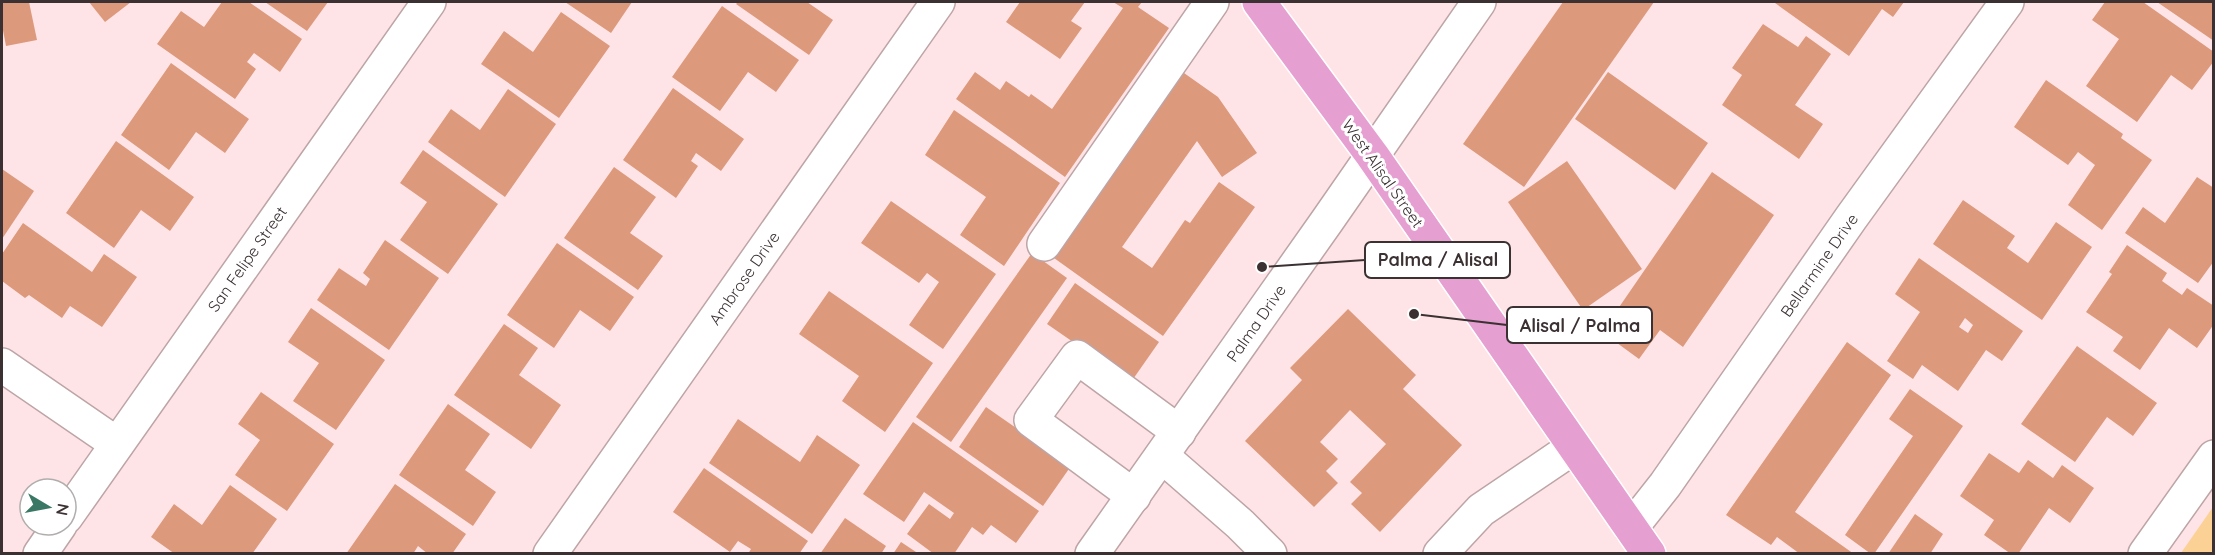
<svg xmlns="http://www.w3.org/2000/svg" width="2215" height="555" font-family="Quicksand,sans-serif">
	<rect width="100%" height="100%" fill="#ffe4e7"/>
	<path fill="#fcd195" d="M2213 507V553H2181Z"/>
	<g fill="#dd997b" fill-rule="evenodd">
		<path d="M2 2H29L37 40 6 46 2 25Z"/>
		<path d="M89 2H131L105 22Z"/>
		<path d="M222 2H249L302 39 280 72 254 53 247 62 256 69 235 99 157 44 181 11 204 27Z"/>
		<path d="M265 2H328L307 31Z"/>
		<path d="M565 2H632L611 33Z"/>
		<path d="M738 2H807L833 20 809 55 736 4Z"/>
		<path d="M1020 2H1085L1071 21 1082 28 1060 59 1006 22Z"/>
		<path d="M1113 2H1142L1138 7 1169 28 1065 177 956 99 975 72 1000 90 1006 81 1029 97 1031 94 1052 109 1123 8Z"/>
		<path d="M1563 2H1654L1524 187 1463 144Z"/>
		<path d="M1776 2H1904L1893 17 1882 9 1849 56 1775 3Z"/>
		<path d="M2105 2H2143L2214 52V61L2192 90 2171 75 2137 122 2086 86 2119 39 2092 20Z"/>
		<path d="M2157 2H2214V41Z"/>
		<path d="M722 6 799 60 776 92 748 72 720 111 672 77Z"/>
		<path d="M561 12 610 46 559 118 481 64 504 31 533 52Z"/>
		<path d="M1763 24 1798 47 1806 36 1831 54 1795 105 1823 124 1799 159 1722 105 1742 75 1732 68Z"/>
		<path d="M171 63 249 119 225 153 196 132 169 170 121 135Z"/>
		<path d="M1608 72 1708 143 1675 190 1575 119Z"/>
		<path d="M1184 73 1218 97 1257 153 1222 177 1197 141 1122 247 1152 268 1185 220 1190 223 1219 182 1255 207 1163 336 1054 258Z"/>
		<path d="M2046 80 2123 134 2121 138 2152 160 2102 230 2068 205 2095 165 2078 152 2068 165 2014 127Z"/>
		<path d="M673 88 744 139 721 171 696 153 691 161 698 166 676 198 623 160Z"/>
		<path d="M508 89 556 124 505 197 428 142 451 109 480 130Z"/>
		<path d="M954 110 1060 183 1004 266 960 235 986 197 925 155Z"/>
		<path d="M116 141 194 197 170 231 141 210 114 248 66 213Z"/>
		<path d="M423 150 498 204 448 274 400 240 427 202 400 183Z"/>
		<path d="M1567 161 1642 269 1583 310 1508 202Z"/>
		<path d="M614 167 656 197 630 233 663 256 638 290 564 238Z"/>
		<path d="M2 169 34 191 2 239Z"/>
		<path d="M1712 172 1774 215 1683 347 1660 330 1639 359 1602 332Z"/>
		<path d="M2197 177 2214 188V261L2198 283 2125 233 2143 207 2165 223Z"/>
		<path d="M1963 200 2015 236 2007 248 2028 263 2056 222 2092 247 2042 320 1933 244Z"/>
		<path d="M891 201 996 274 943 349 909 325 939 282 927 273 919 283 861 243Z"/>
		<path d="M23 223 92 272 104 254 137 277 102 327 70 306 62 318 29 295 25 298 2 281V254Z"/>
		<path d="M385 240 439 278 389 350 317 300 339 268 366 286 370 279 363 273Z"/>
		<path d="M557 243 634 297 610 331 580 310 554 348 507 315Z"/>
		<path d="M2127 245 2167 273 2162 281 2182 295 2187 288 2214 306V324L2197 348 2169 328 2140 370 2113 351 2123 337 2086 312 2112 274 2109 272Z"/>
		<path d="M1032 253 1067 278 951 442 916 417Z"/>
		<path d="M1919 258 2023 331 2002 361 1986 350 1958 391 1922 365 1913 379 1887 361 1920 312 1895 294ZM1965 318 1973 325 1968 333 1959 327Z"/>
		<path d="M1075 283 1159 342 1131 382 1047 324Z"/>
		<path d="M829 291 933 363 885 432 842 401 859 376 799 334Z"/>
		<path d="M311 308 385 360 336 430 293 401 319 363 288 342Z"/>
		<path d="M1348 309 1416 375 1403 389 1462 445 1380 532 1351 504 1362 493 1350 482 1386 444 1350 410 1320 442 1338 459 1326 471 1338 483 1314 507 1245 441 1302 380 1290 368Z"/>
		<path d="M504 324 538 348 519 375 561 405 531 449 454 395Z"/>
		<path d="M1847 342 1891 375 1795 512 1854 554H1800L1777 537 1771 545 1726 515Z"/>
		<path d="M2077 346 2157 403 2133 436 2107 417 2075 462 2021 424Z"/>
		<path d="M1910 389 1963 426 1874 554H1871L1845 535 1913 436 1889 419Z"/>
		<path d="M261 392 334 444 287 511 235 475 260 440 238 424Z"/>
		<path d="M448 404 490 434 465 470 496 492 473 526 399 475Z"/>
		<path d="M986 407 1071 466 1043 506 959 447Z"/>
		<path d="M738 419 800 462 817 435 860 465 812 534 709 463Z"/>
		<path d="M913 422 1039 511 1016 543 991 525 983 535 972 527 954 554H934L907 534 929 504 950 519 954 513 924 492 904 522 863 494Z"/>
		<path d="M1989 453 2019 473 2028 460 2053 478 2062 465 2094 488 2070 523 2049 508 2018 554H2011L1984 535 1994 520 1960 496Z"/>
		<path d="M704 468 808 541 799 554H748L751 549 738 541 730 552 673 512Z"/>
		<path d="M395 484 466 534 452 554H428L418 546 413 554H346Z"/>
		<path d="M230 485 277 519 252 554H175L151 537 174 504 202 525Z"/>
		<path d="M1915 514 1943 534 1930 554H1888Z"/>
		<path d="M845 518 886 546 881 554H820Z"/>
		<path d="M901 542 919 554H893Z"/>
	</g>
	<g fill="none" stroke-linecap="round" stroke-linejoin="round">
		<g stroke="#bda5a7" stroke-width="36">
			<g id="minor">
				<path d="M1044 244 1212 2"/>
				<path d="M2 365 117 444"/>
				<path d="M1162 456 1240 524 1270 554"/>
				<path d="M1134 496 1031 420 1077 357 1179 432"/>
				<path d="M66 517 429 2"/>
				<path d="M1631 528 1665 485 1851 218 2007 2"/>
				<path d="M40 554 60 525"/>
				<path d="M550 554 938 2"/>
				<path d="M1092 554 1327 221 1479 2"/>
				<path d="M1440 554 1481 510 1574 447"/>
				<path d="M2145 554 2214 457"/>
			</g>
		</g>
		<g stroke="#fff" stroke-width="36">
			<path id="major" d="M1259 2 1372 155 1649 554"/>
		</g>
		<use href="#minor" stroke="#fff" stroke-width="33"/>
		<use href="#major" stroke="#e59fd0" stroke-width="33"/>
	</g>
	<g text-anchor="middle" dominant-baseline="central" stroke-width="6" stroke-linejoin="round" paint-order="stroke">
		<g font-size="16" fill="#3b3132" stroke="#fff">
			<text transform="translate(1383 173) rotate(55)">West Alisal Street</text>
			<text transform="translate(247 259) rotate(-55)">San Felipe Street</text>
			<text transform="translate(1819 265) rotate(-55)">Bellarmine Drive</text>
			<text transform="translate(744 278) rotate(-55)">Ambrose Drive</text>
			<text transform="translate(1256 323) rotate(-55)">Palma Drive</text>
		</g>
	</g>
	<path fill="none" stroke="#3b3132" stroke-width="2" d="M1262 267L1365 260M1414 314L1507 325"/>
	<g fill="#3b3132" stroke="#fff" stroke-width="2">
		<circle cx="1262" cy="267" r="6"/>
		<circle cx="1414" cy="314" r="6"/>
	</g>
	<g fill="#fff" stroke="#3b3132" stroke-width="2">
		<rect x="1365" y="242" width="145" height="36" rx="6"/>
		<rect x="1507" y="307" width="145" height="36" rx="6"/>
	</g>
	<g font-size="18" text-anchor="middle" font-weight="bold" fill="#3b3132">
		<text x="1438" y="266">Palma / Alisal</text>
		<text x="1580" y="332">Alisal / Palma</text>
	</g>
	<rect width="2215" height="555" fill="none" stroke="#3b3132" stroke-width="6"/>
	<g transform="translate(48 507) rotate(100)"><circle r="28" fill="#ffffff" stroke="#b1adad" stroke-width="1.5"/>
	<path d="M0-4.5L10 22L0 15L-10 22Z" fill="#3a7865"/>
	<text y="-9" font-size="16" font-weight="bold" text-anchor="middle" fill="#3b3132">N</text>
	</g>
</svg>
